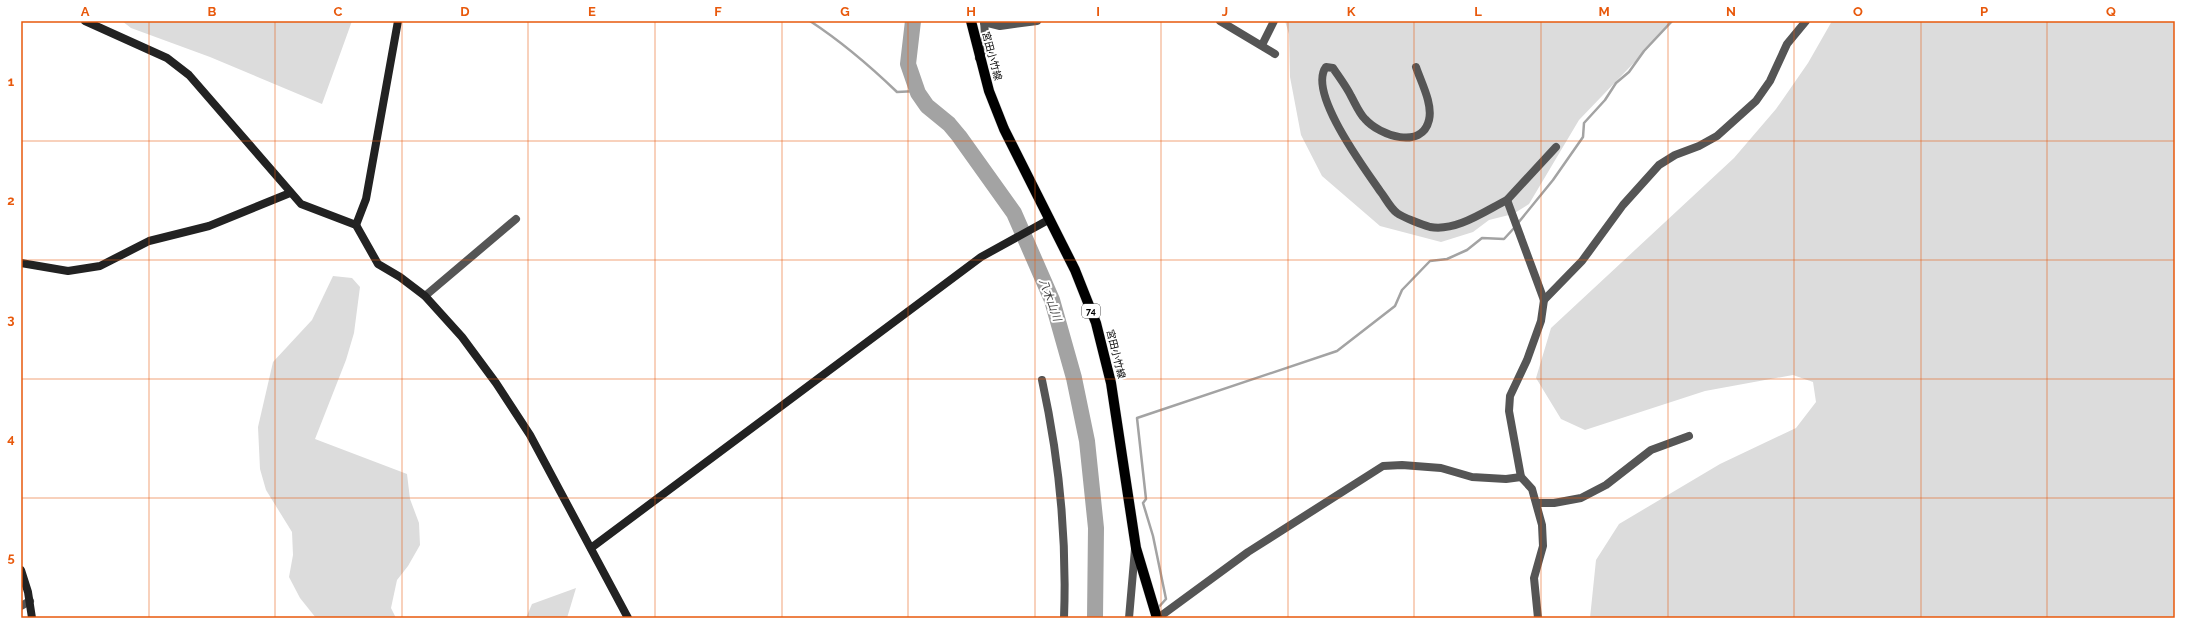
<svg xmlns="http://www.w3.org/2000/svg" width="2196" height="639" font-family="Raleway,'Noto Sans JP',sans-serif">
	<rect width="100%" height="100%" fill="#fff"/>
	<g fill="#dcdcdc">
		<path d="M122 21H352L322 104 210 57 131 28Z"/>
		<path d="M1285 21H1674L1579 120 1529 204 1513 214 1489 220 1473 232 1441 242 1380 226 1322 176 1301 135 1290 77 1289 34Z"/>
		<path d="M1832 21H2175V618H1590L1596 560 1619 524 1720 464 1796 428 1816 402 1813 382 1793 375 1705 391 1585 430 1561 419 1536 378 1551 328 1734 158 1776 109 1808 63Z"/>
		<path d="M333 276 352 278 360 287 354 333 346 360 315 439 407 474 410 499 419 523 420 545 408 566 397 580 391 608 396 618H316L300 598 289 577 293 555 292 532 266 490 260 469 258 427 273 362 312 320Z"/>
		<path d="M576 588 567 618H526L532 604Z"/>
	</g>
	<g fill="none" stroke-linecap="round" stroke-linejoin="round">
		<g stroke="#a3a3a3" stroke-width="2.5">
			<path d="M810 21C842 42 870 66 897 92L917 91"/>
			<path d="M1518 223 1553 180 1583 137 1584 123 1605 100 1616 83 1629 72 1644 51 1672 21"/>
			<path d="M1157 609 1166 599 1153 536 1143 503 1146 499 1137 418 1337 351 1395 306 1402 290 1430 261 1447 259 1467 250 1482 238 1504 239 1515 227"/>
		</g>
		<path stroke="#a3a3a3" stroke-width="16" d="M913 21 908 64 918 93 927 106 949 124 959 136 1014 213 1052 300 1074 378 1087 441 1096 528 1095 618"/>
		<g stroke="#dbdbdb" stroke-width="11">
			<path id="primary" d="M971 21 989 91 1004 129 1075 270 1096 323 1111 383 1136 548 1157 618"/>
		</g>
		<g stroke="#555" stroke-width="8">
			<path d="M1220 21 1275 54"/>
			<path d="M984 22 1000 26 1037 21"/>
			<path d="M1262 45 1274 21"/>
			<path d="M979 58C987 45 985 35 984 21"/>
			<path d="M1416 67C1421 82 1433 104 1429 120 1422 150 1380 136 1365 119 1359 113 1355 103 1351 96 1346 86 1339 77 1333 68L1326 67C1307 92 1365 169 1380 191 1385 197 1390 208 1397 213 1402 217 1423 225 1430 227 1456 232 1485 211 1507 200L1544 300 1541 321 1527 360 1510 396 1509 411 1521 477 1532 489 1542 525 1543 546 1534 578 1538 618"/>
			<path d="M1507 200 1556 147"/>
			<path d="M425 296 516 219"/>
			<path d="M1544 300 1582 261 1623 205 1659 165 1675 155 1699 146 1717 136 1756 101 1770 81 1787 44 1806 21"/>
			<path d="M1042 380C1059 458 1067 538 1064 618"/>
			<path d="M1537 503H1554L1581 498 1606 485 1651 450 1689 436"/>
			<path d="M21 606 30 601"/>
			<path d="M1129 618 1135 549"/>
			<path d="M1158 618 1248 552 1383 466 1402 465 1441 468 1472 477 1506 479 1521 477"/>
		</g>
		<g stroke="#222" stroke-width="8">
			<path d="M85 21 167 58 189 75 301 204 356 225 378 264 400 277 425 296 462 337 496 383 530 435 628 618"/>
			<path d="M356 225 366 199 398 21"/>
			<path d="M21 263 68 271 100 266 149 241 209 226 290 193"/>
			<path d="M591 548 981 257 1050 219"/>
			<path d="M21 570 28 592 32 618"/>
		</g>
		<use href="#primary" stroke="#000" stroke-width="10"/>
	</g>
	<path fill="none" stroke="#e8590c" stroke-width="1" stroke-opacity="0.55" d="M149 21V618M275 21V618M402 21V618M528 21V618M655 21V618M782 21V618M908 21V618M1035 21V618M1161 21V618M1288 21V618M1414 21V618M1541 21V618M1668 21V618M1794 21V618M1921 21V618M2047 21V618M21 141H2175M21 260H2175M21 379H2175M21 498H2175"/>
	<g text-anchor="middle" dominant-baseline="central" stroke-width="4" stroke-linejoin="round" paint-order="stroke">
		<rect fill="#fff" stroke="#4c4c4c" stroke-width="1" x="1082" y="304" width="18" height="14" rx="3"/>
		<g font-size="9" font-weight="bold" fill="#000">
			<text x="1091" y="311">74</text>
		</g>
		<g font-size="10" fill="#000" stroke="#fff">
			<text transform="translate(992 56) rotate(75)">宮田小竹線</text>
			<text transform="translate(1116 354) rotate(76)">宮田小竹線</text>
		</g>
		<g font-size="11" font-style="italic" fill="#444" stroke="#fff">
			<text transform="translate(1050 300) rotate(70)">八木山川</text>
		</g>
	</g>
	<rect width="2196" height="639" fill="none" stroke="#ffffff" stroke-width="44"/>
	<rect x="22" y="22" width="2152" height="595" fill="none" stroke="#e8590c" stroke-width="1.5"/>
	<g font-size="13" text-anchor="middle" font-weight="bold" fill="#e8590c">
		<text x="85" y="16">A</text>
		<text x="212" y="16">B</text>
		<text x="338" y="16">C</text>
		<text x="465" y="16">D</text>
		<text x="592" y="16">E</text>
		<text x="718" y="16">F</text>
		<text x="845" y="16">G</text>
		<text x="971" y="16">H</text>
		<text x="1098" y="16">I</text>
		<text x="1225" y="16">J</text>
		<text x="1351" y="16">K</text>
		<text x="1478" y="16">L</text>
		<text x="1604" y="16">M</text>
		<text x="1731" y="16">N</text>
		<text x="1858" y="16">O</text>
		<text x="1984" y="16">P</text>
		<text x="2111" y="16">Q</text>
		<text x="11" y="86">1</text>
		<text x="11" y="205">2</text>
		<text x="11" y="324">3</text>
		<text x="11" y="443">4</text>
		<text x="11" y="562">5</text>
	</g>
</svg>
